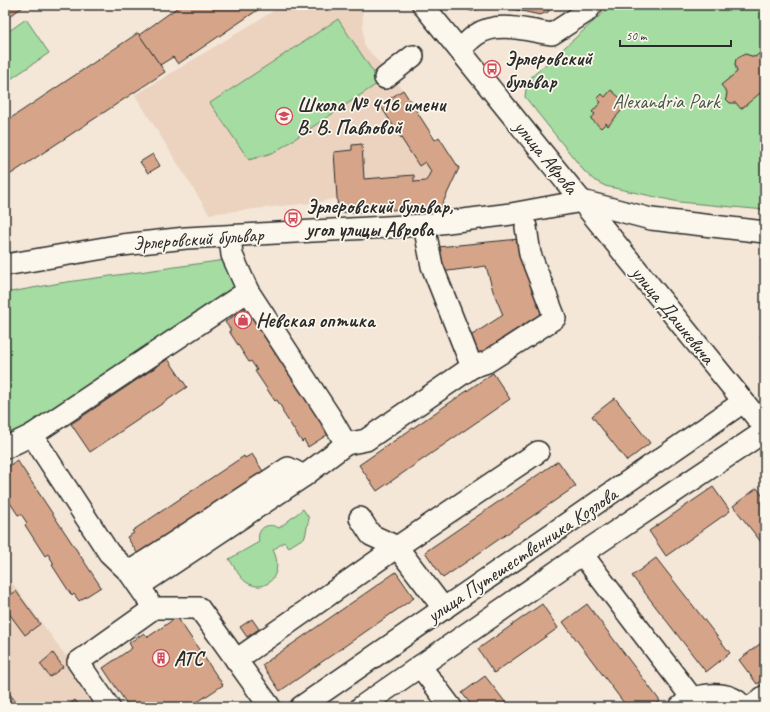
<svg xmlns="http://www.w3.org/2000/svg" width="770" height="712" font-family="Caveat,sans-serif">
	<rect width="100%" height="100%" fill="#f4e7d8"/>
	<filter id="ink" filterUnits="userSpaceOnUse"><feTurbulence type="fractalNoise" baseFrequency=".025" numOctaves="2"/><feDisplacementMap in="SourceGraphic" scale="8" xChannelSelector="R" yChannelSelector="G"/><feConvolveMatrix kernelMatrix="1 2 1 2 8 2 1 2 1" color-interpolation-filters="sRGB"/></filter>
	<g filter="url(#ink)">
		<g fill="#ebd3c0">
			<path d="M283 5H362L364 45 403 90 435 140 439 137 459 168 441 207 338 213 337 198 319 202 209 214 135 95Z"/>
			<path d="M5 573 99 701 90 707H5Z"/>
		</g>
		<g fill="#a4dca1" stroke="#688466">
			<path d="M612 5H765V210L679 202 605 186 594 180 584 171 525 97 527 81Z"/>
			<path d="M26 19 49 53 5 83V34Z"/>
			<path d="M338 19 380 82 275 152 249 160 210 103Z"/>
			<path d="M225 260 239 286 5 444V293L60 283Z"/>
			<path d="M303 509 309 518 305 537 289 547 284 542 273 550C285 572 267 596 246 582 239 577 234 566 229 559L259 542C256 529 267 521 279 528Z"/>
		</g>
		<g fill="#d6a589" stroke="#2b2b2b">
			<path d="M5 5H26L5 19Z"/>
			<path d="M181 5H265L178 64 173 57 160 65 139 35Z"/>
			<path d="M465 5H482L479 9 472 11 468 10Z"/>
			<path d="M494 5H553L548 12 540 15Z"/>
			<path d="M138 33 165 72 8 176 5 172V122Z"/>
			<path d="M765 49V89L741 109 736 103H730L726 99 727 92 721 85 737 72 735 64 736 59 745 54 755 57Z"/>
			<path d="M403 90 435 140 439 137 459 168 441 207 338 213 334 152 352 150V145L362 144 364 179 414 175V182L426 181 431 171 425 162 419 166 380 105Z"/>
			<path d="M611 90 627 104 608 126 606 123 601 128 591 119 595 114 592 112 601 102 597 99 602 94 605 97Z"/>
			<path d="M153 154 160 166 148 173 140 162Z"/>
			<path d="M519 239 546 312 479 360 466 339 503 315 493 291 486 266 441 272 438 247Z"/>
			<path d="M247 307 330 433 308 447 304 440 302 442 282 411 283 410 277 400 275 401 255 371 257 370 251 361 249 362 229 331 231 330 225 322Z"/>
			<path d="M765 333V342L760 337Z"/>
			<path d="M168 359 187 387 90 452 71 424Z"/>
			<path d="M493 373 510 399 377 491 359 465Z"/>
			<path d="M615 398 650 443 627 461 592 416Z"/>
			<path d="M252 454 266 476 141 559 127 537 134 533 132 531 244 456 245 458Z"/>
			<path d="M17 460 101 587 79 601 74 594 72 596 52 565 54 564 48 554 45 556 25 525 27 523 21 514 18 515 5 495V469Z"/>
			<path d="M558 461 576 486 443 578 425 552Z"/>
			<path d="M713 487 730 511 666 556 649 531Z"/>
			<path d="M757 488 765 499V547L733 506Z"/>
			<path d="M656 558 730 653 706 672 632 576Z"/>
			<path d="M396 572 414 598 280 691 262 665Z"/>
			<path d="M16 591 40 624 25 635 5 608V599Z"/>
			<path d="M542 604 558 628 494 673 478 649Z"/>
			<path d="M587 604 660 701 653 707H627L563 622Z"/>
			<path d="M177 617 223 685 193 705 194 707H129L103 668 132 648 129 643 144 633 148 637Z"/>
			<path d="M252 619 259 629 247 637 240 627Z"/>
			<path d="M765 640V678L757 684 739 660Z"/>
			<path d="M53 653 63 667 50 677 40 664Z"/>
			<path d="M485 676 509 707H473L462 693Z"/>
			<path d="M5 688 20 707H5Z"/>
			<path d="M75 700 80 707H66Z"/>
			<path d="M712 700 717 707H703Z"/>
		</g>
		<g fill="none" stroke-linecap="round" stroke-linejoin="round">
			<g stroke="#2b2b2b" stroke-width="24">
				<g id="minor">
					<path d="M423 5 765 428"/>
					<path d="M460 50C465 45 470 39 476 35 497 20 529 31 552 34L586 12 592 5"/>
					<path d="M385 78 413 56"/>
					<path d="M5 265 122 245 186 238 424 225 511 214 582 201 651 219 765 232"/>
					<path d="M472 367 487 362 555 318 530 254 526 227"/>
					<path d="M32 435 248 291 232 255 230 236"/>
					<path d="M346 444 366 440 472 367 432 266 424 225"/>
					<path d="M5 448 32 435 109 553 129 572 147 598"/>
					<path d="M360 518 371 535 397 547 444 609"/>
					<path d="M582 554 692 698"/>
					<path d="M129 572 288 468 304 476"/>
					<path d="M139 586 304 476 346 444 331 418 248 291"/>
					<path d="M236 660 397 547 538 452"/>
					<path d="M420 666 451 707"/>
					<path d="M109 707 78 662 154 608H199L270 707"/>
					<path d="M301 707 743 402"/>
					<path d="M361 707 582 554 765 431"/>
					<path d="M680 707C684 704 688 699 693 698 710 693 732 692 743 707"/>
					<path d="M751 707 765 696"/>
				</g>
			</g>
			<use href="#minor" stroke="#fbf7ec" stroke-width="21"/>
		</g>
	</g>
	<defs>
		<g id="bus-ring" transform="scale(0.9)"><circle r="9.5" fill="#fbf7ec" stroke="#d1495b" stroke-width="1.5"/><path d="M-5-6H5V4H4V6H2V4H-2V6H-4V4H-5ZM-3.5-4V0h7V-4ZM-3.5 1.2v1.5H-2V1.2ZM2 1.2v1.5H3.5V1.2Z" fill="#d1495b"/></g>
		<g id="school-ring" transform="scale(0.9)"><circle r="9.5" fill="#fbf7ec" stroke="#d1495b" stroke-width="1.5"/><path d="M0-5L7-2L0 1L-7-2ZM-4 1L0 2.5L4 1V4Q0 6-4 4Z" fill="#d1495b"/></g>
		<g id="shop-ring" transform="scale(0.9)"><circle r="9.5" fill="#fbf7ec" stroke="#d1495b" stroke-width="1.5"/><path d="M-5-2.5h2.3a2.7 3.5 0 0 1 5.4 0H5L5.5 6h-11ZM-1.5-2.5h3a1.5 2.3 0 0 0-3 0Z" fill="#d1495b"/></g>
		<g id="building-ring" transform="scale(0.9)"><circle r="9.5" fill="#fbf7ec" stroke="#d1495b" stroke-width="1.5"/><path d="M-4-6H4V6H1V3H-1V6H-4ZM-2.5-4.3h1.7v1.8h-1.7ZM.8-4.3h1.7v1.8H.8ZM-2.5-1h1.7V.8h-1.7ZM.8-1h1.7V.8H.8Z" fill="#d1495b"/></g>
	</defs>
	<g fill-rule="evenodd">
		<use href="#bus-ring" x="492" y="69"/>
		<use href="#school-ring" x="284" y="116"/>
		<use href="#bus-ring" x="293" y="218"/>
		<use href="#shop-ring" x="243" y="320"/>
		<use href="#building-ring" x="161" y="658"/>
	</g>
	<g text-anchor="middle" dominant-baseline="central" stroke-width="3.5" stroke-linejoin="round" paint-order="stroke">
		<g font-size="20" font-weight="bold" fill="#2b2b2b" stroke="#fbf7ec" text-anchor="start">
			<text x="505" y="58">Эрлеровский<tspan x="505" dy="23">бульвар</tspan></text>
			<text x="297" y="104">Школа № 416 имени<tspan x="297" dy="23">В. В. Павловой</tspan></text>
			<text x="306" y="206">Эрлеровский бульвар,<tspan x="306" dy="23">угол улицы Аврова</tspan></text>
			<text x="256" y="320">Невская оптика</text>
			<text x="174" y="658">АТС</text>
		</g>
		<g font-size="20" fill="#495748" stroke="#fbf7ec">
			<text x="666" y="101">Alexandria Park</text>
		</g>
		<g font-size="20" fill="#2b2b2b" stroke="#fbf7ec">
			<text transform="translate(546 157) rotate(51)">улица Аврова</text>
			<text transform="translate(198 239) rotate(-4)">Эрлеровский бульвар</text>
			<text transform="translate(673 315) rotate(51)">улица Дашкевича</text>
			<text transform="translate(522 555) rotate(-34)">улица Путешественника Козлова</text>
		</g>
	</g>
	<rect width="770" height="712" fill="none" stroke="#fbf7ec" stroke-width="20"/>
	<rect x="10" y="10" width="750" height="692" fill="none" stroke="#2b2b2b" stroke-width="1.5" filter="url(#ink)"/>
	<path d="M620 40v6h111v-6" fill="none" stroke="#2b2b2b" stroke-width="2"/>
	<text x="626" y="40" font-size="12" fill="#2b2b2b" stroke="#fbf7ec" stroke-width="3" paint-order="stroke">50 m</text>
</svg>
